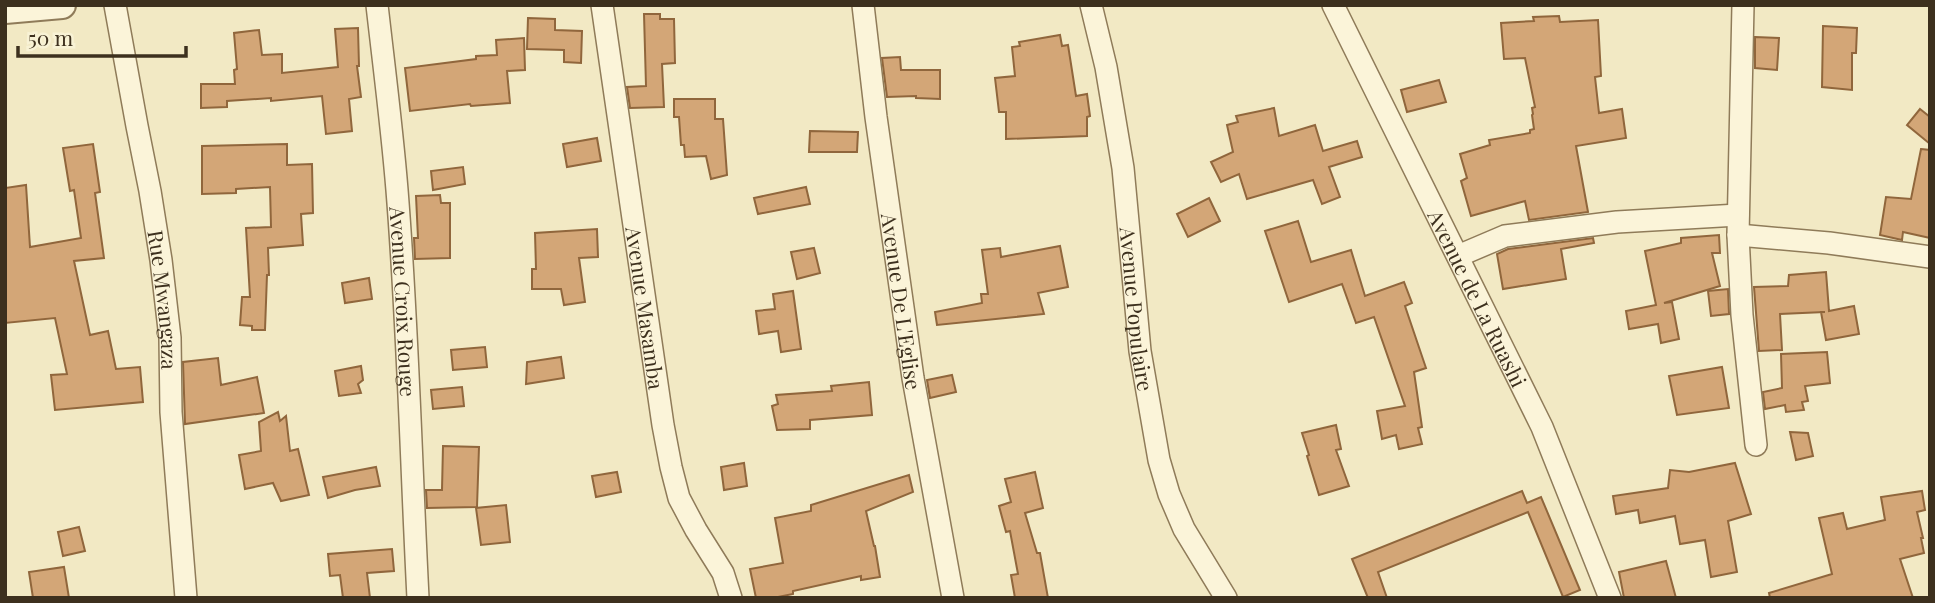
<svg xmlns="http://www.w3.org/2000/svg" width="1935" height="603" font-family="'Playfair Display',serif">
	<rect width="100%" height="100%" fill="#f2e9c4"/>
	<g fill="#d3a677" stroke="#90663c" stroke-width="2">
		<path d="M644 14H660V19H674L675 63 662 64 664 107 630 108 627 87 646 86Z"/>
		<path d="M1559 16 1560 22 1598 20 1601 76 1595 77 1599 113 1622 109 1626 138 1576 146 1588 212 1529 220 1525 201 1471 216 1461 181 1467 178 1460 154 1490 145 1489 140 1530 133V130L1534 129 1532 115 1533 114 1532 108 1535 107 1525 58 1504 59 1501 23 1534 21 1533 17Z"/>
		<path d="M528 18 555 19V30L582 31 581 63 564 62V50L527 49Z"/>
		<path d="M1823 26 1857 28 1856 53H1852V90L1822 87Z"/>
		<path d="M358 28 359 66H357L361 97 349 99 352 131 326 134 322 96 271 101V98L227 101V107L201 108V84H235L234 70 237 69 234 33 259 30 262 55 282 54V73L338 67 335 29Z"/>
		<path d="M1060 35 1062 46 1068 45 1076 96 1087 94 1090 116 1087 117V136L1006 139V112H999L995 78 1015 76 1012 47 1020 46 1019 42Z"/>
		<path d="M1755 37 1779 38 1777 70 1755 68Z"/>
		<path d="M524 38 525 70 507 71 510 103 471 106 470 104 410 111 405 68 476 59V56L497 55 496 40Z"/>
		<path d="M900 57 901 70H940V99L916 98V96L887 97 882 58Z"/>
		<path d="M1439 80 1446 102 1407 112 1401 90Z"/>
		<path d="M674 99H715V119H723L727 175 711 179 706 156 685 157 684 145H681L679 117H674Z"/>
		<path d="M1274 108 1279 136 1315 125 1323 151 1357 141 1362 157 1329 167 1340 197 1322 204 1313 180 1247 199 1239 174 1221 182 1211 162 1233 152 1227 125 1238 122 1236 116Z"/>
		<path d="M1920 109 1930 117V144L1907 125Z"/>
		<path d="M810 131 858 132 857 152H809Z"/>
		<path d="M597 138 601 161 567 167 563 144Z"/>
		<path d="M93 144 100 192 95 193 104 258 74 261 90 335 108 331 116 369 140 367 143 402 55 410 51 375 67 374 55 318 5 323V188L26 185 30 247 81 238 74 190 70 191 63 148Z"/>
		<path d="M287 144V165L312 164 313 213 301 214 303 245 268 248 269 275H267L265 330H252V326L240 325 242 297H250L246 228 271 227 270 187 236 189V193L202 194V146Z"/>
		<path d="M1921 149 1930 150V238L1903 232 1902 240 1880 235 1886 197 1911 199Z"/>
		<path d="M463 167 465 184 433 190 431 171Z"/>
		<path d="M806 187 810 204 758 214 754 198Z"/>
		<path d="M440 195 441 203H450V258L415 259 414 238H418L416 196Z"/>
		<path d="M1209 198 1220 221 1188 237 1177 214Z"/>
		<path d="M1298 221 1311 262 1351 250 1365 296 1404 282 1412 303 1405 306 1426 368 1414 372 1422 427 1418 428 1422 444 1399 449 1396 435 1382 439 1377 411 1405 406 1374 317 1356 323 1342 284 1289 302 1265 231Z"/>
		<path d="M597 229 598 257 579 258 585 302 564 305 561 289H532V269H536L535 233Z"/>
		<path d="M1719 235 1720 253H1712L1720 286 1664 303 1672 302 1679 339 1661 343 1658 324 1629 329 1626 311 1656 305 1645 251 1681 243V238Z"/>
		<path d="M1593 238 1594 243 1561 249 1566 279 1503 289 1497 254 1508 249Z"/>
		<path d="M1060 246 1068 287 1038 293 1044 314 937 325 935 312 982 303 981 294H988L982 250 1000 248 1001 257Z"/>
		<path d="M814 248 820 273 797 279 791 252Z"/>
		<path d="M1826 272 1829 311 1854 306 1859 334 1826 340 1821 312H1825L1780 314 1782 350 1759 351 1754 287 1788 286 1789 275Z"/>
		<path d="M369 278 372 299 345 303 342 283Z"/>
		<path d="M1728 289 1729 314 1711 316 1708 291Z"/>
		<path d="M793 291 801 349 781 352 778 331 759 334 756 311 775 309 773 294Z"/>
		<path d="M485 347 487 367 453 370 451 350Z"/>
		<path d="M1827 352 1830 383 1805 386 1808 401 1802 402 1804 410 1786 412 1785 405 1765 409 1763 392 1782 388 1781 354Z"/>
		<path d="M561 357 564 378 526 384 527 362Z"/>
		<path d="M218 358 221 385 257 377 264 413 185 424 183 362Z"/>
		<path d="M361 366 363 380 358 384 361 393 339 396 335 371Z"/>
		<path d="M1722 367 1729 408 1677 415 1669 376Z"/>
		<path d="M952 375 956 392 930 398 927 380Z"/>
		<path d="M869 382 872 415 810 420V429L777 430 772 406 778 404 776 395 832 391 831 386Z"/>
		<path d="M462 387 464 406 433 409 431 390Z"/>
		<path d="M278 412 280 421 286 416 290 451 298 449 309 495 281 501 273 483 245 489 239 455 261 451 259 422Z"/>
		<path d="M1336 425 1341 449 1336 450 1349 486 1319 495 1307 456 1309 455 1302 433Z"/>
		<path d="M1790 432 1808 433 1813 456 1796 460Z"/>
		<path d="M443 446 479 447 477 507 427 508 426 490H442Z"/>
		<path d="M744 463 747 486 724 490 721 467Z"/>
		<path d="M1735 463 1751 514 1728 521 1737 572 1711 577 1705 540 1680 544 1675 516 1640 523 1638 510 1616 514 1613 496 1668 488 1670 470 1689 472Z"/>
		<path d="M376 467 380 486 355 490 328 498 323 477Z"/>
		<path d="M617 472 621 492 596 497 592 476Z"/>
		<path d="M1035 472 1043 508 1025 513 1037 553H1040L1048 598H1015L1011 575 1018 574 1010 531 1006 532 999 506 1011 502 1005 479Z"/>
		<path d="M909 475 913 492 866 511 874 546H875L880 577 861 580V576L793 591V594L773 598H756L750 569 783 563 775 518 811 511V505Z"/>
		<path d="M1522 491 1527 503 1541 497 1580 590 1563 597 1528 512 1378 572 1387 598H1368L1352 559Z"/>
		<path d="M1922 491 1925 510 1917 512 1923 538H1921L1924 553 1900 559 1913 598H1770L1769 593 1832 574 1819 518 1843 513 1847 529 1885 520 1881 497Z"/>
		<path d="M506 505 510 542 481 545 476 508Z"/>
		<path d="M79 527 85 551 63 556 58 532Z"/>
		<path d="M392 549 394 571 367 573 370 598H343L340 575 330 576 328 554Z"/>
		<path d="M1666 561 1676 598H1624L1619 572Z"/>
		<path d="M64 567 69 598H33L29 572Z"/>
	</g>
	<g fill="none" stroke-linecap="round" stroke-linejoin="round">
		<g stroke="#8f7b59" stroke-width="24">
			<g id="minor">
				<path id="s1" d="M115 5 137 126 150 191 161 260 170 338 171 412 186 598"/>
				<path id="s2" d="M377 5C384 67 392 128 397 190 408 326 411 462 418 598"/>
				<path id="s3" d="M602 5 663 425 671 467 679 498 696 530 723 573 731 598"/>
				<path id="s4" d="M863 5 876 117 913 378 953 598"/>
				<path id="s5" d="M1091 5 1106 67 1123 168 1140 351 1159 460 1169 494 1184 529 1226 598"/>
				<path id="s6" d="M1333 5 1542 427 1610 598"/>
				<path d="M1743 5 1738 235 1742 315 1756 445"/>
				<path d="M1738 235 1829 243 1930 257"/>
				<path d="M1458 256 1505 236 1617 222 1738 215"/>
			</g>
		</g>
		<g stroke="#8f7b59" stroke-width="30">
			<path id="tertiary" d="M5 10 62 5"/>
		</g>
		<use href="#minor" stroke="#fbf4d9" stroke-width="21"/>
		<use href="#tertiary" stroke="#fbf4d9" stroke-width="26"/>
	</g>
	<g text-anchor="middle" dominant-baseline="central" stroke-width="7" stroke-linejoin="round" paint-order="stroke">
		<g font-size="21" fill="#3d301e" stroke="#f8f2d5">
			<text stroke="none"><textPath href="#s6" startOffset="327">Avenue de La Ruashi</textPath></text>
			<text stroke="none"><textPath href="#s1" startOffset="299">Rue Mwangaza</textPath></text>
			<text stroke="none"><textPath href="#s2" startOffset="298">Avenue Croix Rouge</textPath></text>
			<text stroke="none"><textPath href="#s4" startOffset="299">Avenue De L'Eglise</textPath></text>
			<text stroke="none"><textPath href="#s3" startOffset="306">Avenue Masamba</textPath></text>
			<text stroke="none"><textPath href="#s5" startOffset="308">Avenue Populaire</textPath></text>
		</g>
	</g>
	<rect width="1935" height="603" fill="none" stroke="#3d301e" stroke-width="14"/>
	<path d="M18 46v10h168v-10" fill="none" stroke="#3d301e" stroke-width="3.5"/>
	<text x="28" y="46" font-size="21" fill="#3d301e" stroke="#f8f2d5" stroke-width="5" paint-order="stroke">50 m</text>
</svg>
